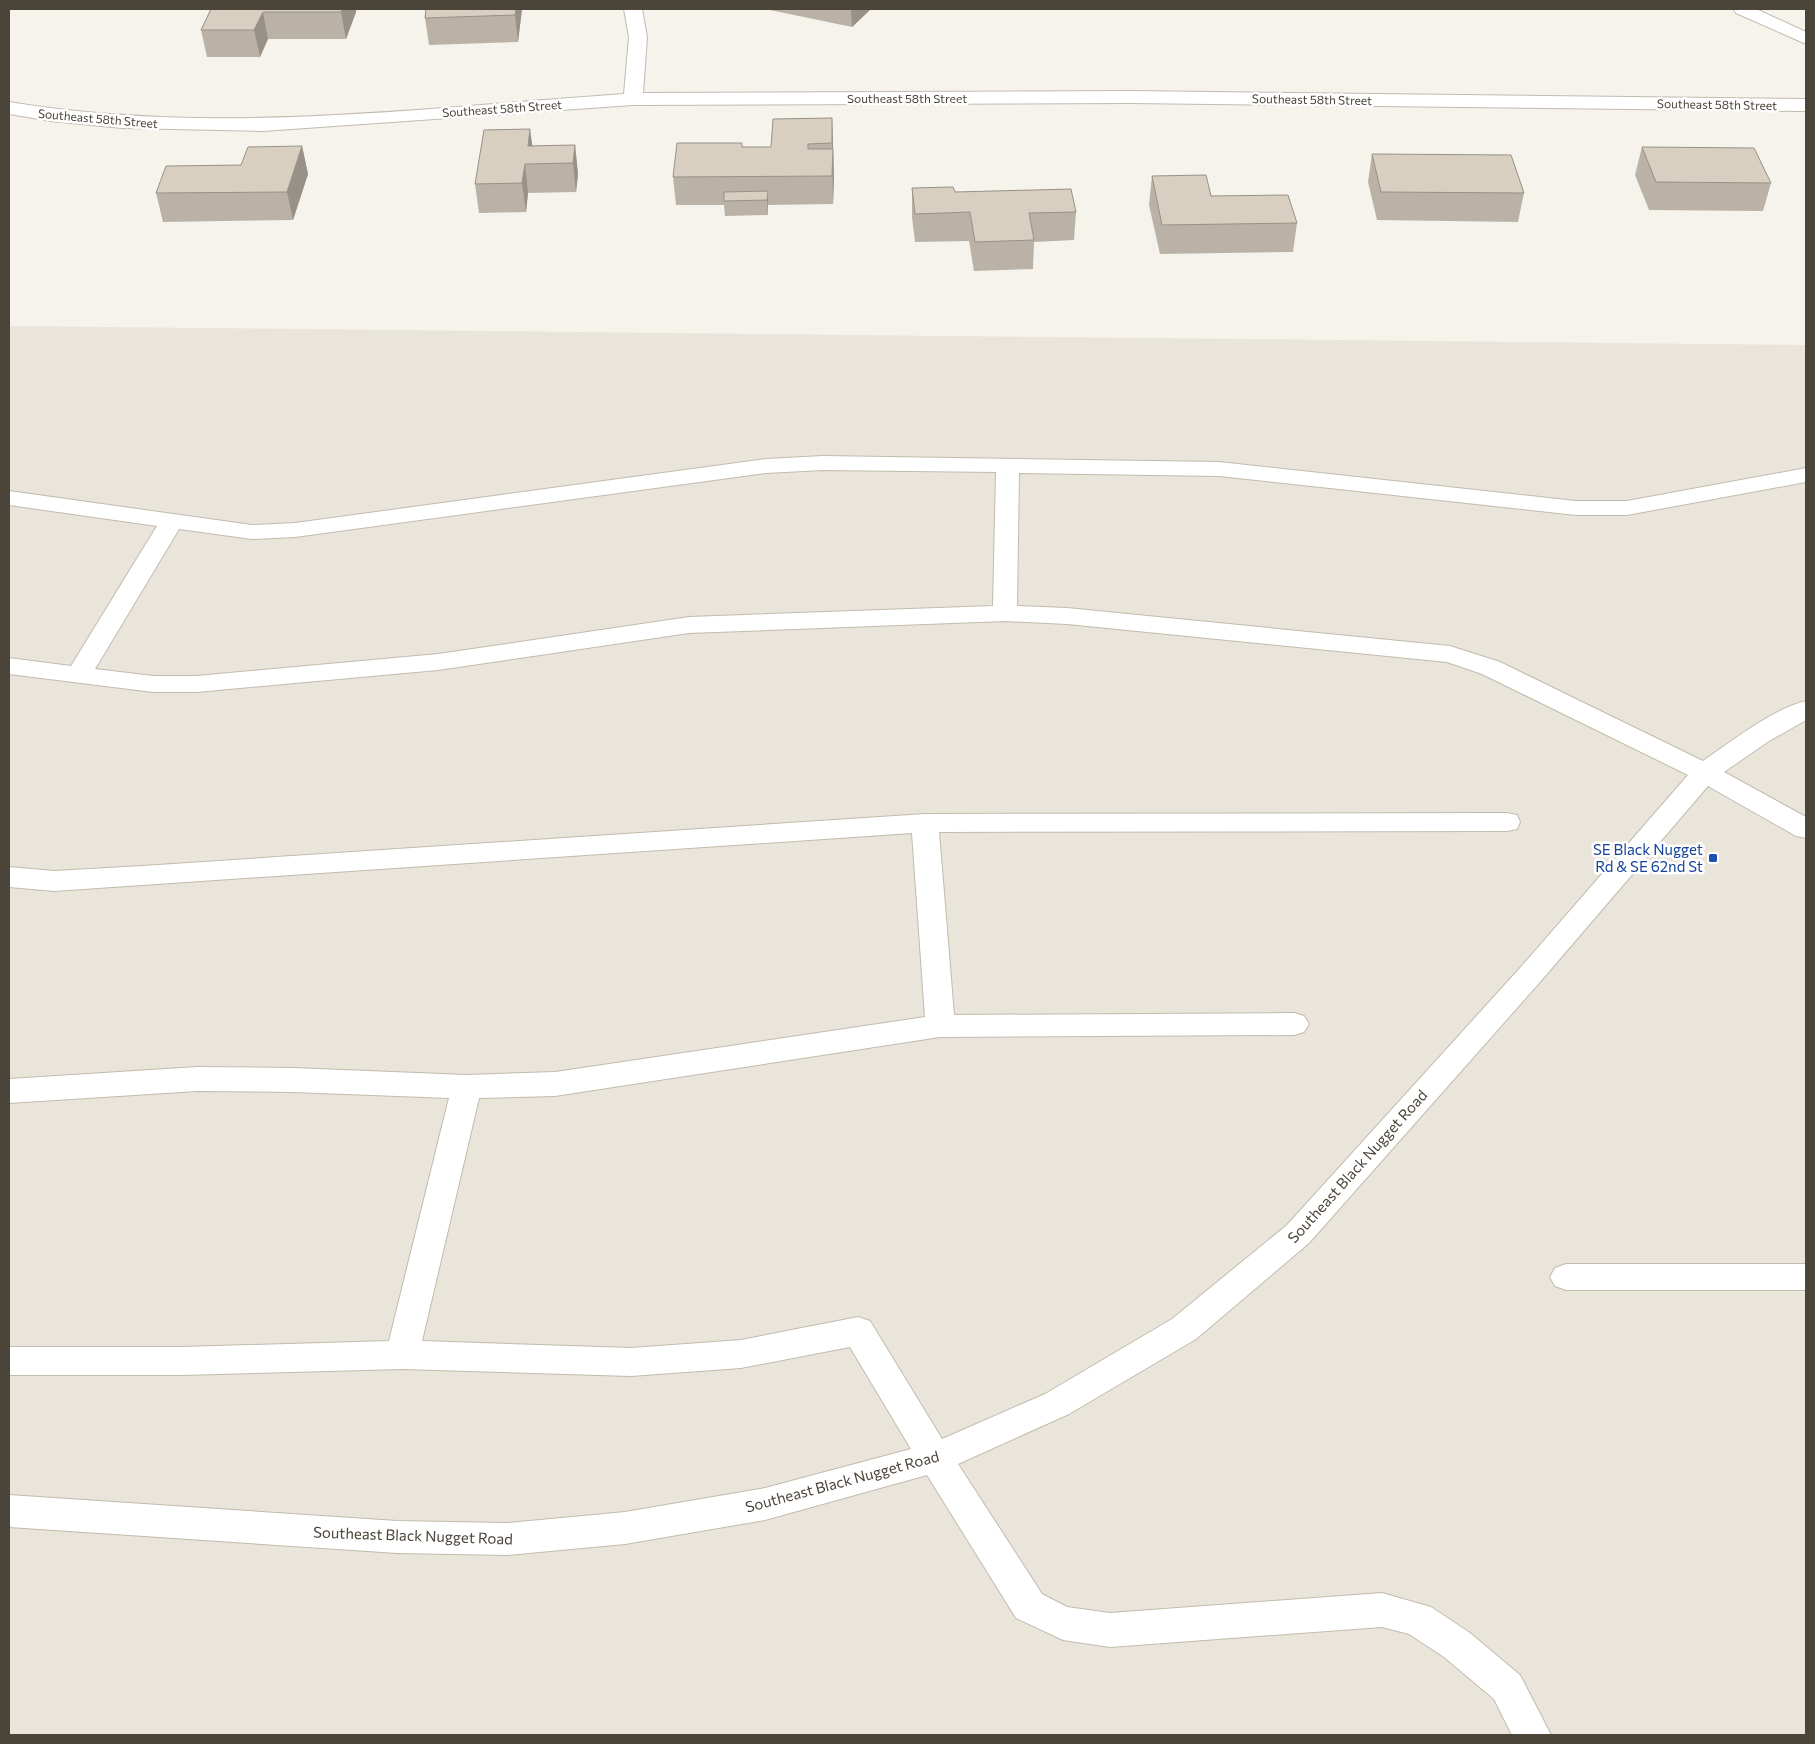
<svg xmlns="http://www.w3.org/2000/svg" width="1815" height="1744" font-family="Commissioner,sans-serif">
	<rect width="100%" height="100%" fill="#f6f3ec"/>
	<path fill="#eae5da" d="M9 326 1806 345V1735H9Z"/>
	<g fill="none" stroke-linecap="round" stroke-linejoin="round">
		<g stroke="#c2bbae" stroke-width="2">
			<g id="minor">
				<path d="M624 9H642L647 37 643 93 1130 91 1806 99V111L1130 103 633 105 263 131 122 128 51 121 9 114V102C212 136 420 108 624 94L629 37Z"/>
				<path d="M1733 9H1756L1806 32V44L1736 13Z"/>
				<path d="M823 456 1219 462 1576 501H1627L1806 468V482L1627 515H1576L1219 476 1019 473 1017 606 1067 608 1450 646 1500 662 1703 761C1731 742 1774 708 1806 701V720L1769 741 1724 772 1806 817V838L1796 836 1708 786 1540 982 1309 1243 1196 1339 1069 1414 958 1464 1042 1594 1067 1607 1110 1613 1382 1593 1431 1607 1470 1633 1520 1675 1551 1735H1512L1494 1699 1444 1657 1409 1634 1382 1627 1110 1647 1063 1640 1016 1618 927 1475 765 1520 625 1544 507 1555 397 1553 9 1527V1495L397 1521 507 1523 625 1512 765 1488 911 1449 850 1347 741 1368 631 1376 402 1369 183 1375H9V1347H183L389 1341 449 1098 293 1092 197 1091 9 1103V1079L197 1067 293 1068 467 1075 555 1072 925 1017 912 833 54 891 9 887V867L54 871 143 866 925 814 1507 813 1517 815 1520 822 1517 829 1507 831 939 832 954 1015 1294 1013 1304 1016 1309 1024 1304 1032 1294 1035 940 1037 555 1096 479 1098 422 1341 631 1348 741 1340 858 1317 870 1321 942 1439 1045 1394 1172 1319 1287 1225 1520 968 1688 775 1482 674 1447 662 1067 624 1005 621 689 633 438 670 197 692H153L9 674V658L71 666 157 526 9 505V491L252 525 295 523 766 459ZM823 470 996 472 993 606 689 617 438 654 197 676H153L95 669 179 529 252 539 295 537 766 473Z"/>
				<path d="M1566 1264H1806V1290H1566L1555 1286 1550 1277 1555 1268Z"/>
			</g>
		</g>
		<use href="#minor" fill="#fff" fill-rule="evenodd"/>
	</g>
	<g fill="#bab2a6">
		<path d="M211 9H356V12L346 39H268L260 57H207L201 30Z"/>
		<path d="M522 9 518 42 429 45 425 18Z"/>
		<path d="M765 9H871L852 27Z"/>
		<path d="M832 118 834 177 833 204 768 205V215L725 216 724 205H676L673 177 742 143V147H771Z"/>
		<path d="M575 145 578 174 576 192 528 193 526 212 479 213 475 184 533 146Z"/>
		<path d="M302 146 308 174 293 220 163 222 156 193 241 165Z"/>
		<path d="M1642 147 1771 183 1763 211 1649 210 1635 175Z"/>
		<path d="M1372 154 1524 193 1518 222 1377 220 1368 182Z"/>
		<path d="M1152 176 1297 223 1293 252 1160 254 1149 205Z"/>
		<path d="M912 188 955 192 1076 212 1074 240 1034 242 1033 269 974 271 969 241 915 242 912 217Z"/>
	</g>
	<g fill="#979187">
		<path d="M342 9H356V12L346 39 341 12Z"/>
		<path d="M516 9H522L518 42 515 15Z"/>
		<path d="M851 9H871L852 27Z"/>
		<path d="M263 12 268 39 260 57 254 30Z"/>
		<path d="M832 118 834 177 833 204 832 143Z"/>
		<path d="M530 129 534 157 528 146Z"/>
		<path d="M575 145 578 174 576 192 573 163Z"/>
		<path d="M302 146 308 174 293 220 287 192Z"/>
		<path d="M525 164 528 193 526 212 522 183Z"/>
		<path d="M768 191V215L767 200Z"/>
	</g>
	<g fill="#d8cfc1" stroke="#979187">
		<path d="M211 9H342L341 12H263L254 30H201Z"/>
		<path d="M426 9H516L515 15 425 18Z"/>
		<path d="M832 118V143L808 144V149H833L832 176 673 177 677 143H742V147H771L773 119Z"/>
		<path d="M530 129 528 146 575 145 573 163 525 164 522 183 475 184 484 130Z"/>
		<path d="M302 146 287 192 156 193 166 166 241 165 248 147Z"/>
		<path d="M1642 147 1754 148 1771 183 1656 182Z"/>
		<path d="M1372 154 1511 155 1524 193 1381 192Z"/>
		<path d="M1206 175 1211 196 1288 195 1297 223 1162 225 1152 176Z"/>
		<path d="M953 187 955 192 1071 189 1076 212 1029 213 1034 240 975 242 970 212 915 214 912 188Z"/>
		<path d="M768 191 767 200 724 201V192Z"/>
	</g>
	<rect fill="#1a4fb4" stroke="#fff" stroke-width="2" x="1708" y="853" width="10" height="10" rx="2.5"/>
	<g text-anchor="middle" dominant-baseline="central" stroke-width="5" stroke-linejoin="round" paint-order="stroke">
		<g font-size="12" fill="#4b4439" stroke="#fff">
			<text x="907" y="98">Southeast 58th Street</text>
			<text transform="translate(1312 99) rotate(1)">Southeast 58th Street</text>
			<text transform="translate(1717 104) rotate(1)">Southeast 58th Street</text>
			<text transform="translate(502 108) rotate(-4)">Southeast 58th Street</text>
			<text transform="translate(98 118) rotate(5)">Southeast 58th Street</text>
		</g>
		<g font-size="15" fill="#164399" stroke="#fff" text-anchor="end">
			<text x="1703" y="849">SE Black Nugget<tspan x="1703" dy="17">Rd &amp; SE 62nd St</tspan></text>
		</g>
		<g font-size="15" fill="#4b4439" stroke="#fff">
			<text transform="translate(1357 1166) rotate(-48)">Southeast Black Nugget Road</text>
			<text transform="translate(842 1481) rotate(-15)">Southeast Black Nugget Road</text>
			<text transform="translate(413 1535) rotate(2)">Southeast Black Nugget Road</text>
		</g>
	</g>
	<rect width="1815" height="1744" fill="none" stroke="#4b4439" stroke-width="20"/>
</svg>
